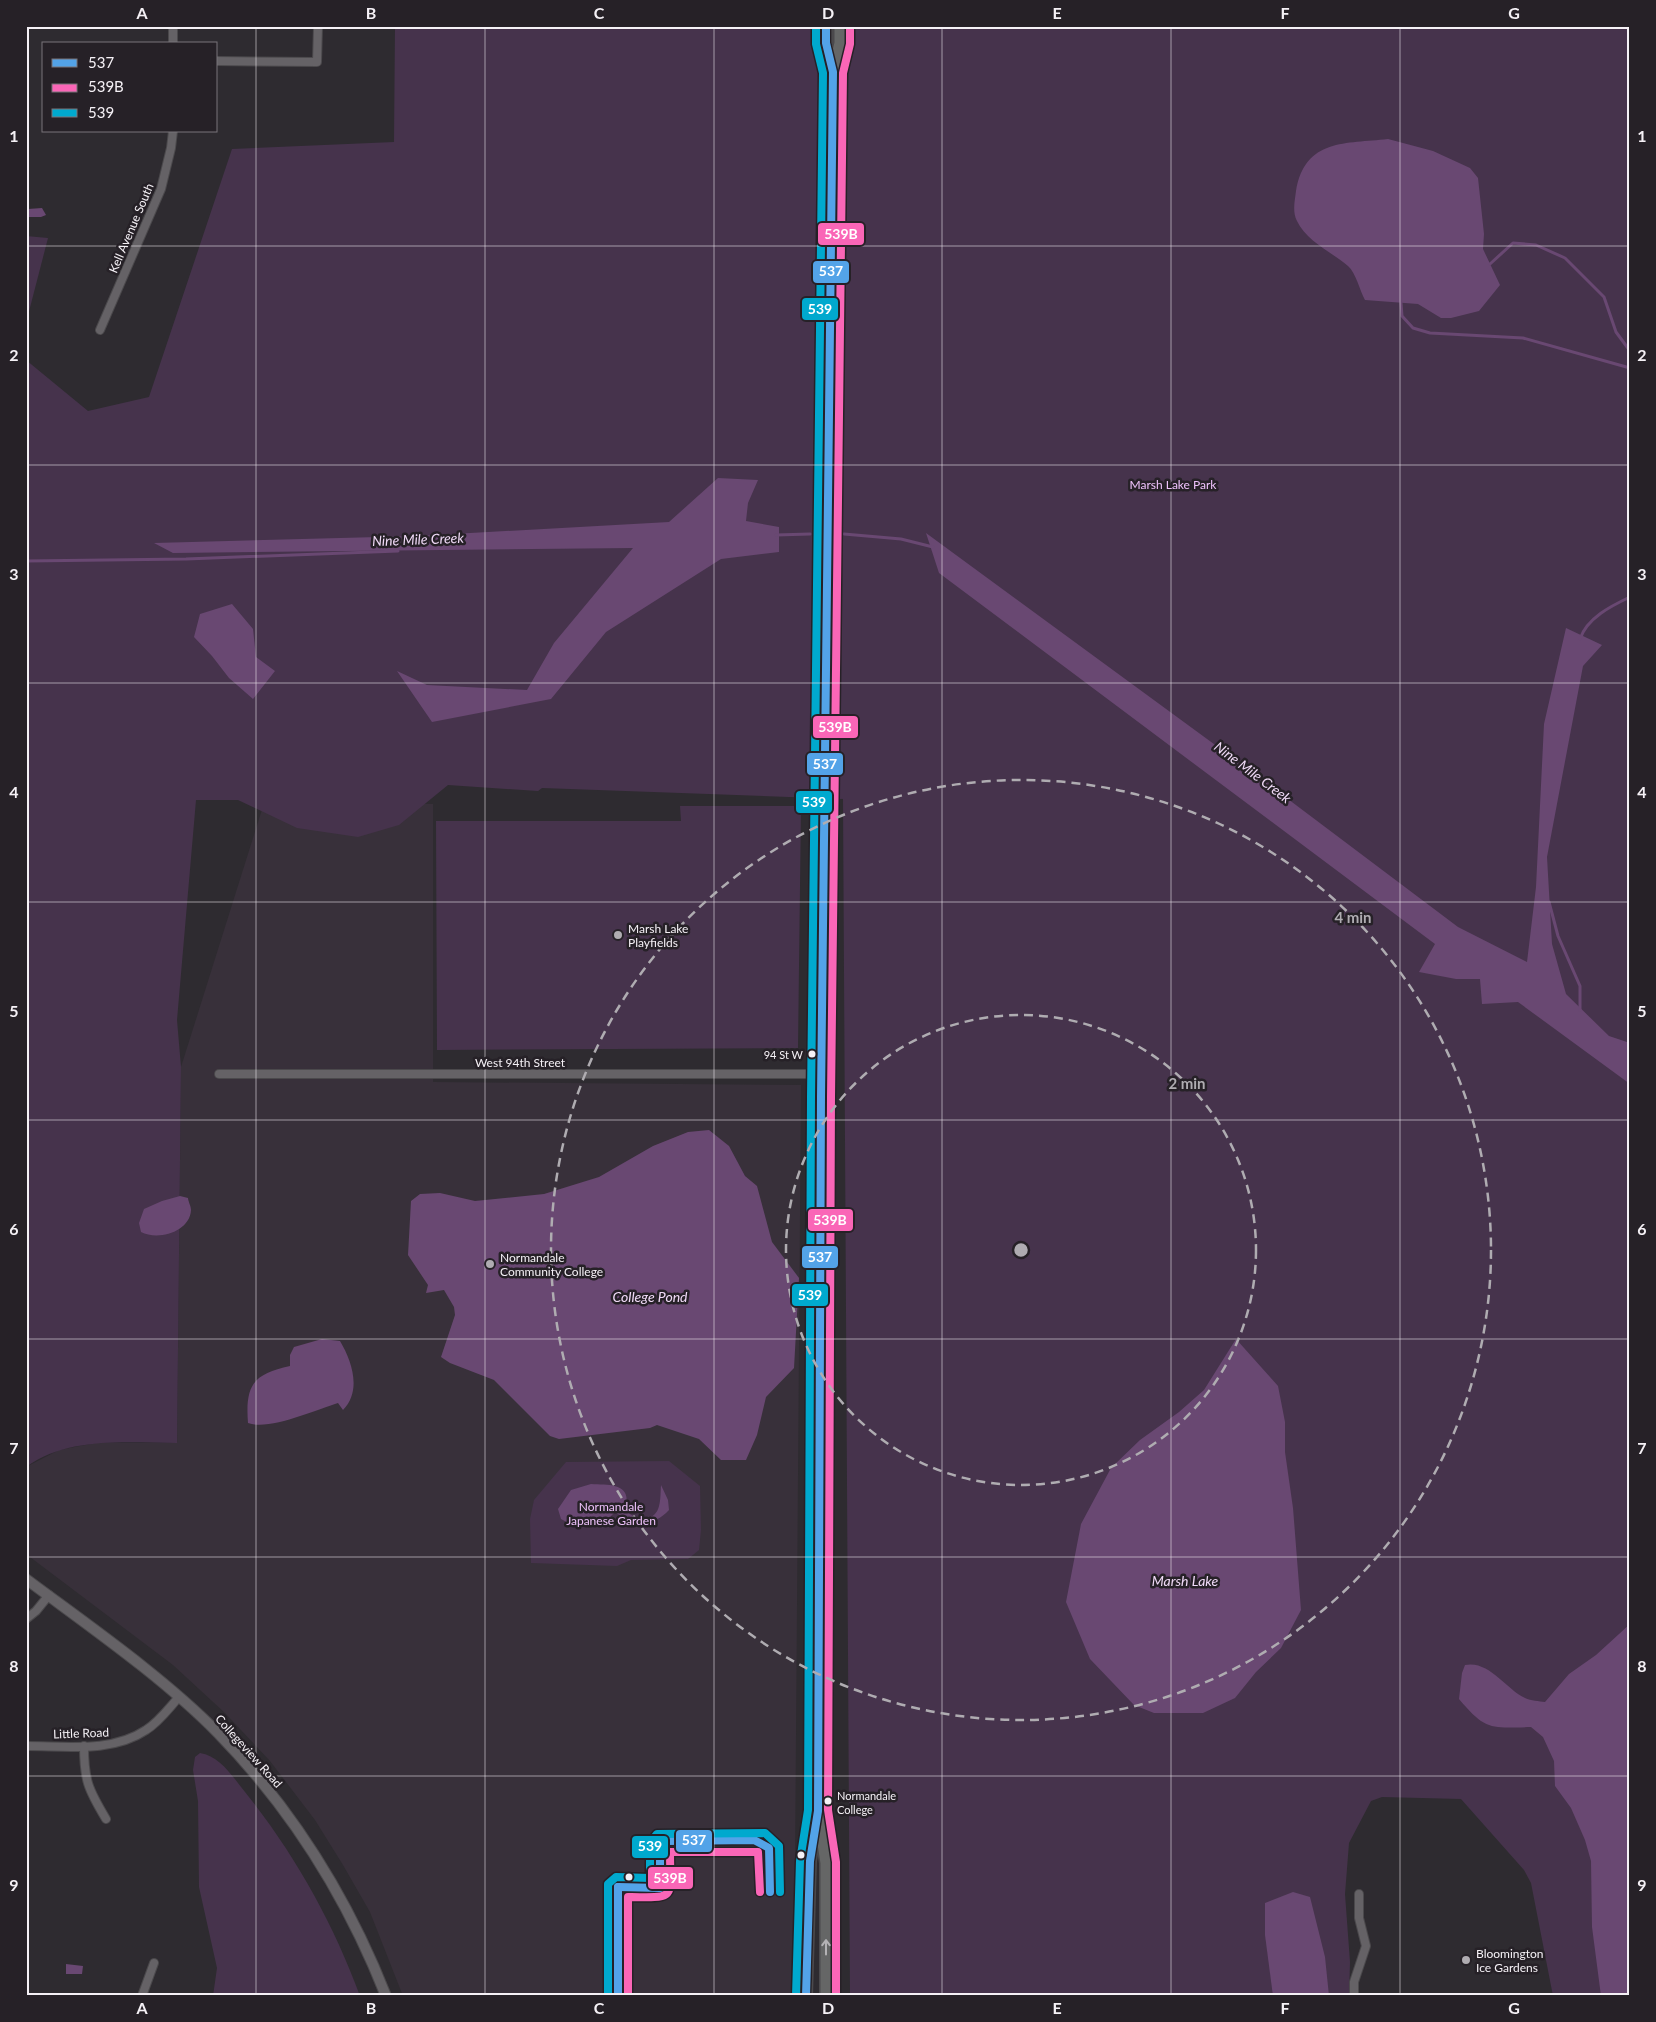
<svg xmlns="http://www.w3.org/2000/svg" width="1656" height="2022" font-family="Lato,sans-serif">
	<rect width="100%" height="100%" fill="#2e2b30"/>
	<path fill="#38303a" d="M265 800 433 804V1082L801 1085 794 1996H403L370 1912 343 1865 315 1820 270 1761 225 1713 173 1665 26 1554 28 1466 59 1450 96 1443H177L181 1067Z"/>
	<g fill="#46334c">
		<path d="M395 26H1630V1996H1553L1531 1883 1524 1870 1461 1799 1382 1797 1371 1801 1349 1843 1345 1894 1350 1962 1349 1996H1332L1330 1994V1996H850L843 799 542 788 538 791 448 785 399 825 358 837 297 828 238 800H196L177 1020 181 1067 177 1443C127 1443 69 1436 26 1467V360L88 411 149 397 232 149 394 142Z"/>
		<path d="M26 236 48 238 26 323Z"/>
		<path d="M680 806H801L798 1048 437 1050 436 821H681Z"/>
		<path d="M669 1461 700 1486 701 1530 699 1550 688 1559 631 1560 617 1566 531 1563 530 1519 534 1500 566 1462Z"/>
		<path d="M200 1753C220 1756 233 1777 245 1792 294 1853 333 1922 360 1996H213L217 1968 199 1887 198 1801 193 1770 195 1757Z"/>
	</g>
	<g fill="#694872">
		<path d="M1388 139 1433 151 1470 168 1478 178 1484 234 1483 249 1500 285 1479 311 1451 318H1441L1418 304 1365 300C1360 291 1356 273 1348 266 1333 253 1306 241 1297 221 1292 212 1295 200 1296 191 1305 138 1346 144 1388 139Z"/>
		<path d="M42 208 46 215 41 217H27L28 209Z"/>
		<path d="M718 478 758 480 748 503 746 521 779 527V552L721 559 606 632 551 699 432 722 397 671 427 685 527 690 554 643 633 548 173 553 154 543 417 536 669 522Z"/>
		<path d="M926 533 1248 769 1458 927 1527 962 1536 887 1544 724 1566 628 1602 645 1583 666 1547 857 1552 944 1566 994 1609 1036 1630 1043V1084L1518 1002 1482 1004 1480 979H1456L1419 972 1435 944 939 573Z"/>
		<path d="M232 604 253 629 256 657 275 671 253 699 229 678 212 656 194 637 200 614Z"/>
		<path d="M709 1130 729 1146 745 1176 757 1186 772 1242 799 1278 794 1368 766 1397 757 1435 746 1460H721L699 1439 657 1425 650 1428 559 1439 550 1436 494 1380 450 1363 441 1357 455 1315 454 1307 444 1290 426 1293 428 1285 408 1255 411 1201 420 1194 440 1193 475 1201 544 1194 599 1177 653 1146 688 1132Z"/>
		<path d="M180 1196 188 1198C188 1201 191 1206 191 1210 190 1232 158 1241 141 1232L139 1223 144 1209 162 1201Z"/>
		<path d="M322 1339 340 1341C352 1361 362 1391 343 1410L338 1403C315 1410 269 1431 248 1423 245 1384 254 1374 290 1366V1355L294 1347Z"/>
		<path d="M1236 1339 1278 1386 1285 1422V1452L1293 1508 1301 1610 1281 1648 1256 1672 1235 1698 1203 1713H1154L1134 1705 1090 1659 1066 1602 1081 1524 1111 1468 1140 1440 1179 1412 1204 1390Z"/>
		<path d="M591 1484C611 1485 633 1483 625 1510 630 1515 636 1518 643 1518 662 1519 660 1499 661 1485L668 1500 669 1510C653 1528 632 1524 615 1512L611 1516 612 1524 601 1526 596 1521 593 1524 572 1525 561 1519 558 1509 571 1490Z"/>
		<path d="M1630 1624V1996H1601L1592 1927 1591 1861 1585 1840 1571 1808 1555 1786 1554 1761 1543 1737 1531 1727C1491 1728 1486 1731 1459 1699L1462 1673 1465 1665C1489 1660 1506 1689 1525 1698 1531 1701 1539 1701 1545 1702L1569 1674 1596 1655Z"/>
		<path d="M1293 1892 1310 1897 1325 1957 1329 1996H1273L1265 1935V1903Z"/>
		<path d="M66 1964 83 1966 82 1974H66Z"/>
	</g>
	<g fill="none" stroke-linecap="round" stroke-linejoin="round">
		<g stroke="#694872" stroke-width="3">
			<path d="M1490 264 1513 243 1536 245 1565 258 1604 297 1616 332 1630 351"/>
			<path d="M1401 303 1402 316 1413 328 1430 333 1523 338 1630 368"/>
			<path d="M844 534 901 539 933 547"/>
			<path d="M776 535 810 534"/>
			<path d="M26 561 186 559 398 551"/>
			<path d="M1580 639C1587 618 1611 606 1630 597"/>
			<path d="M1549 902 1558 936 1580 986V1010"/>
		</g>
		<g stroke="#4b494c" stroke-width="10">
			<g id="minor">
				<path d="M173 44V26"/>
				<path d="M216 61 317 62 318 26"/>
				<path d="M100 330 161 189 171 148 173 131"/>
				<path d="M219 1074H821"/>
				<path d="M26 1619 36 1611 49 1595"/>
				<path d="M26 1746C66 1746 112 1753 146 1730 159 1722 169 1708 179 1697"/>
				<path d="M84 1746C84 1780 88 1789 106 1819"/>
				<path d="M142 1996 154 1963"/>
				<path d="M1354 1996V1982L1366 1946 1359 1918V1894"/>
			</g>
		</g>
		<g stroke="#4b494c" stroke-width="12">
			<path id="tertiary" d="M26 1579C89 1626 163 1677 218 1733 292 1809 347 1897 386 1996"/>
		</g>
		<g stroke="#4b494c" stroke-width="14">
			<g id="secondary">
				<path d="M826 26V43L833 70"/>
				<path d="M806 1996 810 1861 816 1822"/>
				<path d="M826 1996V1863L818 1811 821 1097 833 72 840 43V26"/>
			</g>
		</g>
		<use href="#minor" stroke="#656266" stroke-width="8"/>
		<use href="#tertiary" stroke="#656266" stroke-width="10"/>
		<use href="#secondary" stroke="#656666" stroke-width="11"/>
		<g stroke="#262127" stroke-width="11">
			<g id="bus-1">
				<path d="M618 1887 660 1888V1845L666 1841 754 1840 769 1848 770 1892"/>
				<path d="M618 1887V1996"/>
				<path d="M806 1996 810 1861 818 1811 821 1097 833 72 826 43V26"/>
			</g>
		</g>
		<g stroke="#262127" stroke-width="11">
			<g id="bus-2">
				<path d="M628 1996V1897C678 1898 670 1899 670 1852H758L760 1892"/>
				<path d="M836 1996V1862L828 1810 831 1097 843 73 850 44V26"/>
			</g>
		</g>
		<g stroke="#262127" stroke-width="11">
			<g id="bus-3">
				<path d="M608 1996V1884L616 1877 650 1878V1843L657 1834 765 1833 779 1846 780 1892"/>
				<path d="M796 1996 800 1861 808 1810 811 1097 823 73 816 44V26"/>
			</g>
		</g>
		<use href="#bus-1" stroke="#53a3e8" stroke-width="8"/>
		<use href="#bus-2" stroke="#fa66b7" stroke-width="8"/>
		<use href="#bus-3" stroke="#00a9ce" stroke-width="8"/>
	</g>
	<defs><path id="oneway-shaft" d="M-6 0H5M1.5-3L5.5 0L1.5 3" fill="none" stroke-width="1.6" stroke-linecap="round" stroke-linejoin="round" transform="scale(1.25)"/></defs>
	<use stroke="#b4b2b5" href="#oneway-shaft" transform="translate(826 1947) rotate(-90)"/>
	<path fill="none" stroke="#f5f1f6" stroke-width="1" stroke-opacity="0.55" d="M256 26V1996M485 26V1996M714 26V1996M942 26V1996M1171 26V1996M1400 26V1996M26 246H1630M26 465H1630M26 683H1630M26 902H1630M26 1120H1630M26 1339H1630M26 1557H1630M26 1776H1630"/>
	<g fill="none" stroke="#afacb1" stroke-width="2.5" stroke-dasharray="9 6">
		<circle cx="1021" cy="1250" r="235"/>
		<circle cx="1021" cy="1250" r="470"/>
	</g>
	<g fill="#afacb1" stroke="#262127" stroke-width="2">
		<circle cx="618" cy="935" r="5"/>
		<circle cx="490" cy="1264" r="5"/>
		<circle cx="1466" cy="1960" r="5"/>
	</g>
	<g fill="#f5f1f6" stroke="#262127" stroke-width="2">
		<circle cx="812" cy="1054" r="4.5"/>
		<circle cx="828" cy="1801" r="4.5"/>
		<circle cx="801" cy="1855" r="4.5"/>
		<circle cx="629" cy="1877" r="4.5"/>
	</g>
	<g text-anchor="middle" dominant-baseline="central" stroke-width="5" stroke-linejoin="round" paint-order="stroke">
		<g font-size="11" fill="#f5f1f6" stroke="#262127" text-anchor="end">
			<text x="803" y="1054">94 St W</text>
			<text x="837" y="1795" text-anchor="start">Normandale<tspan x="837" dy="14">College</tspan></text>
		</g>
		<g font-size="12" fill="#f5f1f6" stroke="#262127">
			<text transform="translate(131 228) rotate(-67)">Kell Avenue South</text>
			<text x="520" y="1062">West 94th Street</text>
			<text transform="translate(81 1733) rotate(-2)">Little Road</text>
			<text transform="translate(249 1751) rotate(48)">Collegeview Road</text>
		</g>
		<g font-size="12" fill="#edc1fa" stroke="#262127">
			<text x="1173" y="484">Marsh Lake Park</text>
			<text x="611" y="1506">Normandale<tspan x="611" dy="14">Japanese Garden</tspan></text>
		</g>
		<g font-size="12" fill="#f5f1f6" stroke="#262127" text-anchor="start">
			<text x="628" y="928">Marsh Lake<tspan x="628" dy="14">Playfields</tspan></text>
			<text x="500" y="1257">Normandale<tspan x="500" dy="14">Community College</tspan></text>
			<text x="1476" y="1953">Bloomington<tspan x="1476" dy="14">Ice Gardens</tspan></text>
		</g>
		<g font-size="14" font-style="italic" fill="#f0daf7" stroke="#262127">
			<text transform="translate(418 539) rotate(-2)">Nine Mile Creek</text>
			<text transform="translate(1253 772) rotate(37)">Nine Mile Creek</text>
			<text x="650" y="1296">College Pond</text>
			<text x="1185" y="1580">Marsh Lake</text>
		</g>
	</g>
	<circle cx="1021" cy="1250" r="8" fill="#afacb1" stroke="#262127" stroke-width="2.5"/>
	<g font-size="15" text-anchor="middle" font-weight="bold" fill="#afacb1" stroke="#262127" stroke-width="5" stroke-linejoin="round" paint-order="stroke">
		<text x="1353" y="923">4 min</text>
		<text x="1187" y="1089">2 min</text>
	</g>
	<g stroke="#262127" stroke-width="2">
		<rect x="817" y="222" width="48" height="24" rx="5" fill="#fa66b7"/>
		<rect x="812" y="260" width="38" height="24" rx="5" fill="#53a3e8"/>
		<rect x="801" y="297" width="38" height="24" rx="5" fill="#00a9ce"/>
		<rect x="812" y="715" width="47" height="24" rx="5" fill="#fa66b7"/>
		<rect x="806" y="752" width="38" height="24" rx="5" fill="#53a3e8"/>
		<rect x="795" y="790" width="38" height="24" rx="5" fill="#00a9ce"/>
		<rect x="807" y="1208" width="47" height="24" rx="5" fill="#fa66b7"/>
		<rect x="801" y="1245" width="38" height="24" rx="5" fill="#53a3e8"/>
		<rect x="791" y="1283" width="38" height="24" rx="5" fill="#00a9ce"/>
		<rect x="675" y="1829" width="38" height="24" rx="5" fill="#53a3e8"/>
		<rect x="631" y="1835" width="38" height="24" rx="5" fill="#00a9ce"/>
		<rect x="647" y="1866" width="47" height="24" rx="5" fill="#fa66b7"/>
	</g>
	<g font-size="14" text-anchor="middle" font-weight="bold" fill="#fff">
		<text x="841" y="239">539B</text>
		<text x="831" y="276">537</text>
		<text x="820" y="314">539</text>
		<text x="835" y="732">539B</text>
		<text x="825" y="769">537</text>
		<text x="814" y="807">539</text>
		<text x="830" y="1225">539B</text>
		<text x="820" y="1262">537</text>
		<text x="810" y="1300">539</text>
		<text x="694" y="1845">537</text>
		<text x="650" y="1851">539</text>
		<text x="670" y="1883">539B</text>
	</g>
	<rect width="1656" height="2022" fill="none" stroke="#262127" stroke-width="55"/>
	<rect x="42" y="42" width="175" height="90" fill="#262127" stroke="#79747a"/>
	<rect x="52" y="59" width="25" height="8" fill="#53a3e8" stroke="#79747a"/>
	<text x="88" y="68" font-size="15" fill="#f5f1f6">537</text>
	<rect x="52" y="84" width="25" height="8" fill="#fa66b7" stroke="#79747a"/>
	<text x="88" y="92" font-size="15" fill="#f5f1f6">539B</text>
	<rect x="52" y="109" width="25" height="8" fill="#00a9ce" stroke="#79747a"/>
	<text x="88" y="118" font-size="15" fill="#f5f1f6">539</text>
	<rect x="28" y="28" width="1600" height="1966" fill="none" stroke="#f5f1f6" stroke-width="2"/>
	<g font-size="16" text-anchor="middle" font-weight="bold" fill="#f5f1f6">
		<text x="142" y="19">A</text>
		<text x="371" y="19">B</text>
		<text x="599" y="19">C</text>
		<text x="828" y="19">D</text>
		<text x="1057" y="19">E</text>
		<text x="1285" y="19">F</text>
		<text x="1514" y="19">G</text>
		<text x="14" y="142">1</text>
		<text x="1642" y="142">1</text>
		<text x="14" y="361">2</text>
		<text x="1642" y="361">2</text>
		<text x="14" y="580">3</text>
		<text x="1642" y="580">3</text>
		<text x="14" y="798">4</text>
		<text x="1642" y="798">4</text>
		<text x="14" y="1017">5</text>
		<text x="1642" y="1017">5</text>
		<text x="14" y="1235">6</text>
		<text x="1642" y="1235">6</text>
		<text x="14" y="1454">7</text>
		<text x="1642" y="1454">7</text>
		<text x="14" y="1672">8</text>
		<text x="1642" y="1672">8</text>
		<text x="14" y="1891">9</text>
		<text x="1642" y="1891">9</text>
		<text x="142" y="2014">A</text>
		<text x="371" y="2014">B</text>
		<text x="599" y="2014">C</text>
		<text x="828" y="2014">D</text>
		<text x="1057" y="2014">E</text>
		<text x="1285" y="2014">F</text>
		<text x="1514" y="2014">G</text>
	</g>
</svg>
